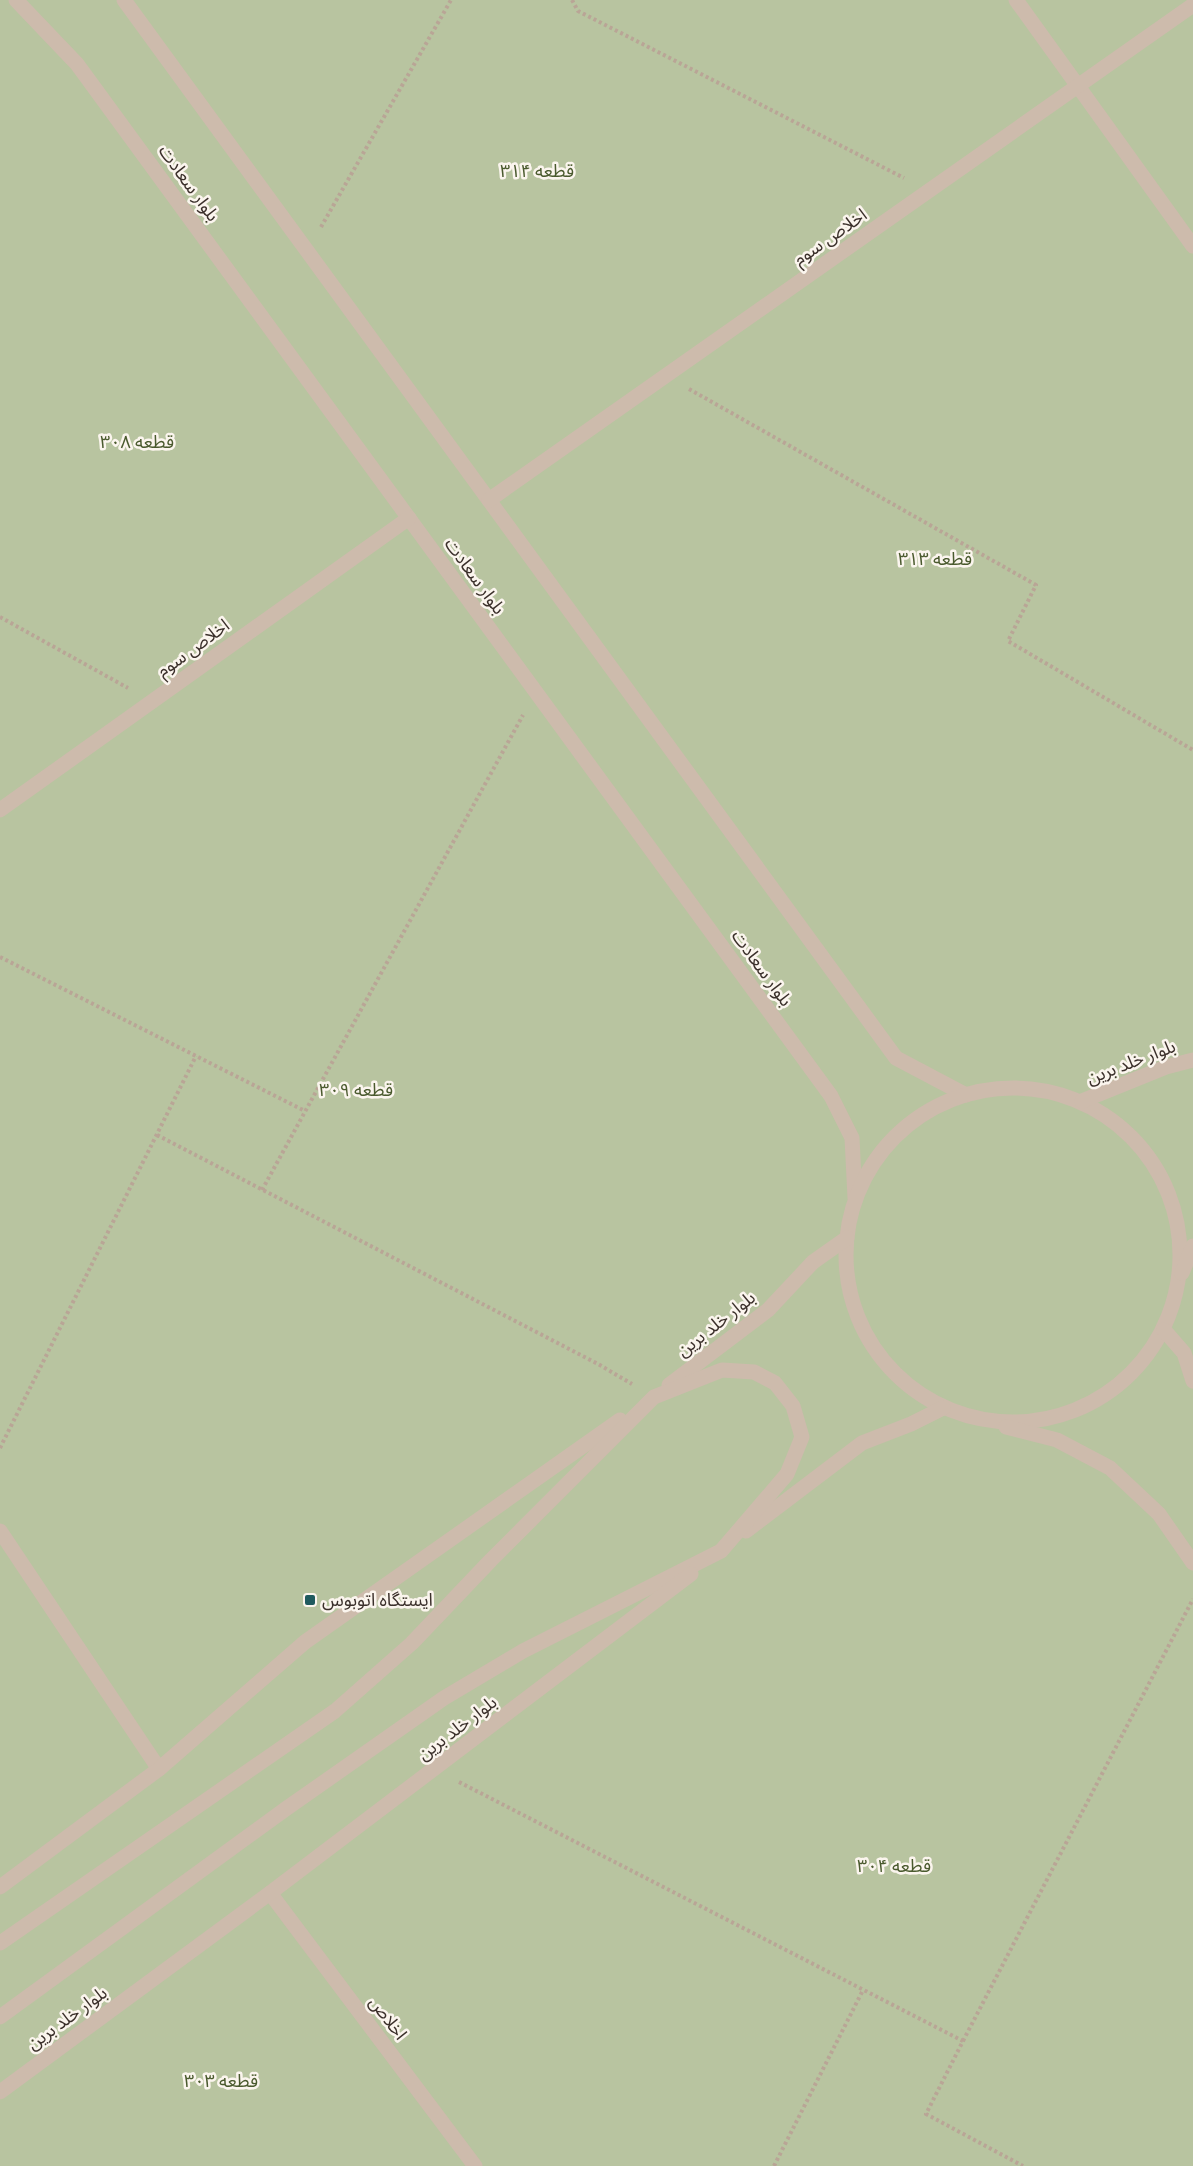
<svg xmlns="http://www.w3.org/2000/svg" width="1193" height="2166" font-family="Karla,'Noto Sans Arabic',sans-serif">
	<rect width="100%" height="100%" fill="#f4ebe1"/>
	<rect fill="#b8c4a0" x="0" y="0" width="1193" height="2166"/>
	<g fill="none" stroke-linecap="round" stroke-linejoin="round">
		<g stroke="#b9a596" stroke-width="4" stroke-dasharray="3 3" stroke-linecap="butt">
			<path d="M572 0 578 11 904 178"/>
			<path d="M321 227 451 0"/>
			<path d="M689 389 1036 585 1008 641 1193 750"/>
			<path d="M0 617 128 688"/>
			<path d="M0 957 305 1111"/>
			<path d="M157 1135 598 1364 632 1384"/>
			<path d="M262 1190 523 715"/>
			<path d="M0 1448 196 1056"/>
			<path d="M459 1782 963 2041 926 2114 1023 2166"/>
			<path d="M963 2041 1193 1599"/>
			<path d="M774 2166 863 1990"/>
		</g>
		<g stroke="#cdbbac" stroke-width="15">
			<path d="M16 0 77 64 831 1096 852 1138 855 1198"/>
			<path d="M124 0 896 1058 966 1095"/>
			<path d="M1016 0 1193 246"/>
			<path d="M489 500 1193 5"/>
			<path d="M0 810 409 518"/>
			<circle cx="1013" cy="1255" r="167"/>
			<path d="M1082 1101 1166 1067 1193 1060"/>
			<path d="M1182 1273 1193 1246"/>
			<path d="M1164 1330 1184 1353 1193 1381"/>
			<path d="M669 1385 768 1310 813 1262 847 1238"/>
			<path d="M1006 1427 1057 1440 1110 1468 1159 1514 1193 1563"/>
			<path d="M0 1531 159 1769"/>
			<path d="M746 1531 862 1443 911 1424 943 1408"/>
			<path d="M0 1887 159 1769 305 1642 620 1420"/>
			<path d="M270 1893 475 2166"/>
			<path d="M0 1943 335 1711 412 1643 491 1560 654 1397 722 1370 754 1372 775 1383 793 1406 802 1437 787 1474 721 1551 523 1651 444 1698 287 1808 0 2017"/>
			<path d="M0 2092 270 1893 691 1574"/>
		</g>
	</g>
	<rect fill="#1f5a5e" stroke="#fbf5ee" stroke-width="2" x="304" y="1594" width="12" height="12" rx="3"/>
	<g text-anchor="middle" dominant-baseline="central" stroke-width="5" stroke-linejoin="round" paint-order="stroke">
		<g font-size="18" fill="#4a5a2e" stroke="#fbf5ee">
			<text x="537" y="171">قطعه ۳۱۴</text>
			<text x="137" y="442">قطعه ۳۰۸</text>
			<text x="935" y="559">قطعه ۳۱۳</text>
			<text x="356" y="1090">قطعه ۳۰۹</text>
			<text x="894" y="1866">قطعه ۳۰۴</text>
			<text x="221" y="2081">قطعه ۳۰۳</text>
		</g>
		<g font-size="18" fill="#3b302b" stroke="#fbf5ee">
			<text transform="translate(189 183) rotate(54)">بلوار سعادت</text>
			<text transform="translate(830 237) rotate(-35)">اخلاص سوم</text>
			<text transform="translate(475 576) rotate(54)">بلوار سعادت</text>
			<text transform="translate(193 648) rotate(-36)">اخلاص سوم</text>
			<text transform="translate(762 968) rotate(54)">بلوار سعادت</text>
			<text transform="translate(1131 1062) rotate(-21)">بلوار خلد برین</text>
			<text transform="translate(716 1324) rotate(-38)">بلوار خلد برین</text>
			<text transform="translate(457 1728) rotate(-37)">بلوار خلد برین</text>
			<text transform="translate(67 2018) rotate(-36)">بلوار خلد برین</text>
			<text transform="translate(388 2018) rotate(53)">اخلاص</text>
		</g>
		<g font-size="18" fill="#3b302b" stroke="#fbf5ee" text-anchor="start">
			<text x="322" y="1600">ایستگاه اتوبوس</text>
		</g>
	</g>
</svg>
